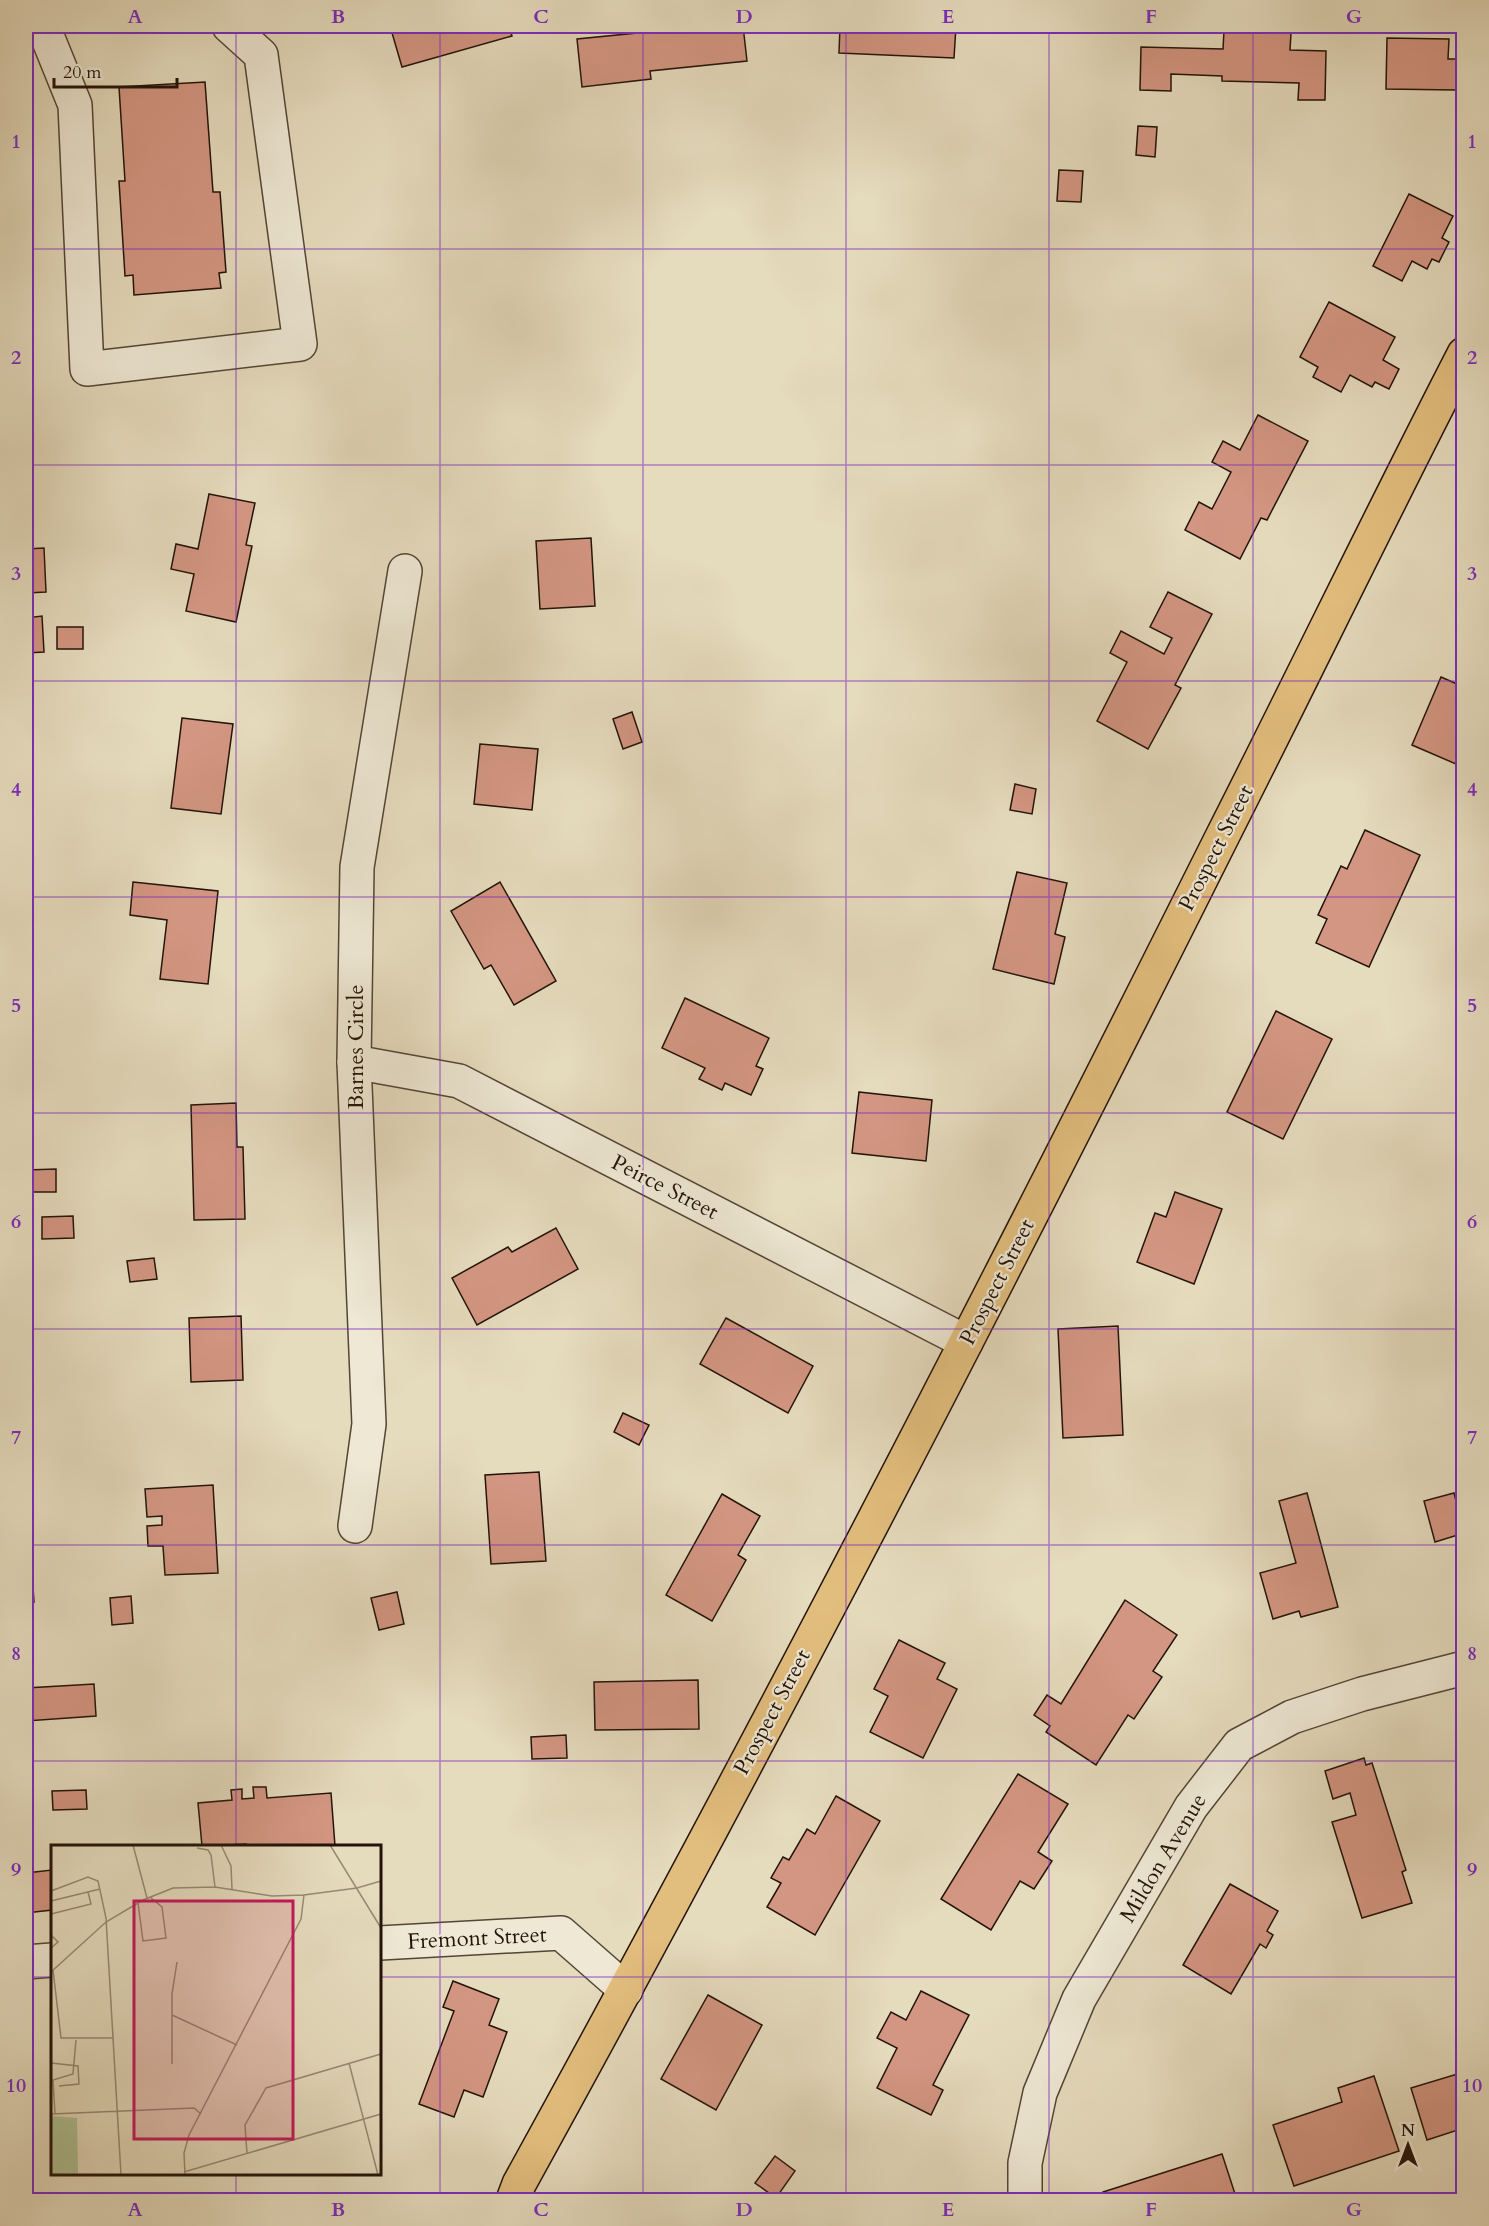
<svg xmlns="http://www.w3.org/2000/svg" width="1489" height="2226" font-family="Cardo,serif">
	<rect width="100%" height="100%" fill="#e5dbbd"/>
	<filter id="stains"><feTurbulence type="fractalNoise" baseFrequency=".00333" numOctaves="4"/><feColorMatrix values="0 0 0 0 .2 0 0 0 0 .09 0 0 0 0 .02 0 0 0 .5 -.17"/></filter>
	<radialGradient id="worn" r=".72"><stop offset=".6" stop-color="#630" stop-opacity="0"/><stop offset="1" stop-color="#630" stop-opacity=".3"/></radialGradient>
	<g fill="#d39682" stroke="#231309" stroke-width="1.5">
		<path d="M390 26H509L512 36 402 67Z"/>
		<path d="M636 26H743L747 61 650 71 651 79 582 87 577 39 637 33Z"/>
		<path d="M840 26H956L954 58 839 53Z"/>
		<path d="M1249 26H1270L1269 32 1291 33 1290 50 1326 51 1325 100H1298L1299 83 1222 81V76L1171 74V91L1140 90 1141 47 1223 49 1224 31H1249Z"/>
		<path d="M1387 38 1449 39 1448 59H1464V101H1456V90L1386 89Z"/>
		<path d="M205 82 213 192H220L226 272 219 273 221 288 134 295 133 275 125 276 119 181H125L119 87Z"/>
		<path d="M1138 126 1157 127 1155 157 1136 155Z"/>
		<path d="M1059 170 1083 171 1081 202 1057 201Z"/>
		<path d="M1409 194 1453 216 1442 238 1449 242 1439 262 1432 259 1427 269 1412 261 1402 281 1373 266Z"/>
		<path d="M1329 302 1395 337 1383 360 1399 369 1389 389 1375 382 1372 387 1350 375 1341 392 1313 377 1318 367 1300 357Z"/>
		<path d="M1258 415 1308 441 1267 520 1261 518 1240 559 1185 530 1199 502 1212 509 1231 472 1212 462 1223 441 1240 450Z"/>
		<path d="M209 494 255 503 246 545 252 546 236 622 186 611 194 574 171 569 176 544 198 549Z"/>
		<path d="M591 538 595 606 540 609 536 541Z"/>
		<path d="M44 548 46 592 26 593V549Z"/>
		<path d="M1168 592 1212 614 1175 685 1181 688 1148 749 1097 721 1127 662 1110 653 1121 631 1164 654 1172 638 1150 627Z"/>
		<path d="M26 611V618L42 616 44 652 26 653Z"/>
		<rect x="57" y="627" width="26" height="22"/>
		<path d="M1441 677 1464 687 1463 767 1412 745Z"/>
		<path d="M632 712 642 742 623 749 613 719Z"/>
		<path d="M182 718 233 724 221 814 171 808Z"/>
		<path d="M480 744 538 749 532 810 474 804Z"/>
		<path d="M1015 784 1036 789 1032 814 1010 810Z"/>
		<path d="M1365 830 1420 855 1369 967 1316 943 1327 919 1318 915 1341 866 1347 869Z"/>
		<path d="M1017 872 1067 883 1055 934 1065 937 1054 984 993 969Z"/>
		<path d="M133 882 218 891 208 984 160 979 167 920 130 915Z"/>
		<path d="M500 882 556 981 514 1005 491 965 484 969 451 911Z"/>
		<path d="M685 998 769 1038 756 1066 763 1069 751 1095 725 1083 722 1090 699 1079 705 1068 662 1048Z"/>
		<path d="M1276 1011 1332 1039 1283 1139 1227 1112Z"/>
		<path d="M859 1092 932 1100 926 1161 852 1153Z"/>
		<path d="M236 1103 237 1147H243L245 1219 194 1220 191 1105Z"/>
		<path d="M56 1169V1192H26V1170Z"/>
		<path d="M1175 1192 1222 1209 1194 1284 1137 1262 1155 1213 1166 1217Z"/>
		<path d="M73 1216 74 1238 42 1239V1217Z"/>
		<path d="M556 1228 578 1269 477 1325 452 1278 508 1247 512 1252Z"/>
		<path d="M154 1258 157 1279 130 1282 127 1261Z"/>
		<path d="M241 1316 243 1380 191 1382 189 1318Z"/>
		<path d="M726 1318 813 1366 788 1413 700 1364Z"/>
		<path d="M1118 1326 1123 1435 1063 1438 1058 1329Z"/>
		<path d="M623 1413 649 1425 639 1445 614 1432Z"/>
		<path d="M539 1472 546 1561 491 1564 485 1475Z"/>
		<path d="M213 1485 218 1573 165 1575 163 1546H148L147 1526 162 1525V1516L147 1517 145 1489Z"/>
		<path d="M1307 1493 1338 1607 1301 1617 1299 1611 1273 1619 1260 1573 1296 1563 1279 1501Z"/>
		<path d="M1454 1493 1459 1513 1464 1512V1526L1459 1527 1461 1534 1435 1542 1424 1501Z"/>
		<path d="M722 1494 760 1516 738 1555 746 1560 712 1621 666 1595Z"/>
		<path d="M26 1572H32L34 1602 26 1603Z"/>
		<path d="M397 1592 404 1624 379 1630 371 1598Z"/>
		<path d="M131 1596 133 1623 112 1625 110 1598Z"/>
		<path d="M1125 1600 1177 1635 1153 1671 1162 1677 1134 1719 1128 1715 1096 1765 1046 1732 1050 1726 1034 1715 1047 1695 1061 1704Z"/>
		<path d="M899 1640 945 1663 937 1679 957 1689 923 1758 870 1732 888 1696 874 1689Z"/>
		<path d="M698 1680 699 1729 595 1730 594 1682Z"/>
		<path d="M94 1684 96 1716 26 1721V1688Z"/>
		<path d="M566 1735 567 1758 532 1759 531 1737Z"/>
		<path d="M1364 1758 1366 1765 1372 1763 1406 1870 1402 1872 1412 1903 1362 1918 1332 1822 1356 1815 1350 1793 1333 1799 1325 1771Z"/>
		<path d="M1018 1774 1068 1804 1038 1852 1052 1861 1034 1889 1020 1881 991 1930 941 1899Z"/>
		<path d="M253 1787H266L267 1798 331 1793 335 1846H246V1844L202 1846 198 1803 232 1800 231 1790 242 1789V1799L254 1798Z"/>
		<path d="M86 1790 87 1809 53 1810 52 1791Z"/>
		<path d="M836 1796 880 1821 815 1935 767 1907 781 1883 771 1878 783 1857 789 1860 807 1829 815 1834Z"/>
		<path d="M52 1870V1910L26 1913V1873Z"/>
		<path d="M1230 1884 1278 1911 1267 1931 1273 1935 1266 1948 1260 1944 1231 1994 1183 1965Z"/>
		<path d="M453 1981 499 1999 489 2025 507 2032 483 2097 464 2090 454 2117 419 2104 454 2011 443 2007Z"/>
		<path d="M921 1991 969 2015 933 2085 943 2090 931 2115 877 2088 897 2048 877 2038 891 2012 906 2020Z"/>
		<path d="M708 1995 762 2025 716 2110 661 2079Z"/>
		<path d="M1464 2072V2128L1427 2140 1411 2088Z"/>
		<path d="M1374 2076 1399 2151 1294 2186 1273 2125 1342 2102 1338 2088Z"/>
		<path d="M1222 2154 1237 2200H1106L1103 2192Z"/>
		<path d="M775 2156 795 2171 776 2198 755 2183Z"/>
		<path d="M939 2196 940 2200H922Z"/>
	</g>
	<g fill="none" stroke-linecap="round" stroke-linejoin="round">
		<g stroke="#544536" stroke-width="36">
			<g id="minor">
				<path d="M43 26 75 105 87 369 300 344 261 55 229 26"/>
				<path d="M354 1062 459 1081 966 1342"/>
				<path d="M355 1526 369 1424 354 1062 357 867 405 571"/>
				<path d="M380 1943 561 1933 626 1990"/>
				<path d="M26 1962 52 1960"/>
				<path d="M1025 2200V2163L1040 2093 1079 1999 1191 1807 1239 1745 1292 1717 1362 1694 1464 1668"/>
			</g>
		</g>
		<g stroke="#231309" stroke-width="36">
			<path id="major" d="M513 2200 519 2184C764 1740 996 1289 1223 835 1304 675 1382 513 1464 354"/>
		</g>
		<use href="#minor" stroke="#eee8d4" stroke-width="33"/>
		<use href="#major" stroke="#e2be7e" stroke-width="33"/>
	</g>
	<path fill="none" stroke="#7b2cbf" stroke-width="1.5" stroke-opacity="0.55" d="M236 26V1846M440 26V2200M643 26V2200M846 26V2200M1049 26V2200M1253 26V2200M26 249H1464M26 465H1464M26 681H1464M26 897H1464M26 1113H1464M26 1329H1464M26 1545H1464M26 1761H1464M26 1977H52M380 1977H1464M236 2174V2200"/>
	<g text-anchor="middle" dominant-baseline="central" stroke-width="4.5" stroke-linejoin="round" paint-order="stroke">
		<g font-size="22" fill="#231309" stroke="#eee8d4">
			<text transform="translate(1216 848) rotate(-63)">Prospect Street</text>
			<text transform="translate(356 1047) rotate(-90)">Barnes Circle</text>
			<text transform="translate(665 1187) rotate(27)">Peirce Street</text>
			<text transform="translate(997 1282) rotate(-63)">Prospect Street</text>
			<text transform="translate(772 1712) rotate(-62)">Prospect Street</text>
			<text transform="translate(1163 1858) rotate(-59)">Mildon Avenue</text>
			<text transform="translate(477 1938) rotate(-3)">Fremont Street</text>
		</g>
	</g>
	<g transform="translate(51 1845)">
		<rect width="330" height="330" fill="#e5dbbd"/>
		<path d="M0 271 26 273 27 330H0Z" fill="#afc195"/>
		<path fill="none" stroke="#978b75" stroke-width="1.5" d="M82 0 96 53M170 0 180 21 181 44M279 0 330 83M146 3 157 5 160 10 164 42M306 43 330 36M0 46 37 32 47 36 55 73 70 330M0 56 49 44M87 58 92 96 115 93 111 62 99 52M0 69 40 59 37 47M0 90 7 97 0 103M2 125 10 193H62M0 127 55 77 92 55 122 43 164 42 221 51 253 50M121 170 186 200M0 218 27 221 28 239 8 241M298 218 327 330M121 219V149L126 117M0 269 143 263 150 269M4 269 2 235 22 229 25 195M196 309 194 280 215 243 330 209M133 327 330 269M134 330 133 308 138 290 250 74 253 50 306 43"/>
		<path fill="#c2185b" fill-opacity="0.15" stroke="#c2185b" stroke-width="3" d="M83 56H242V294H83Z"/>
		<rect width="330" height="330" fill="none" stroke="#231309" stroke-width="3"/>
	</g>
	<rect width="1489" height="2226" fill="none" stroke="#e5dbbd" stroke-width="66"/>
	<g transform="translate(1408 2145)" stroke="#eee8d4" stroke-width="4.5" paint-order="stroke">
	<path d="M0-4.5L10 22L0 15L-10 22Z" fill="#231309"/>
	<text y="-9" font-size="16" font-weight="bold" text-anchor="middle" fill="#231309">N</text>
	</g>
	<path d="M54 78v9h123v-9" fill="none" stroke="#231309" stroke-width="3"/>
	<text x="63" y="78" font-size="18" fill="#231309" stroke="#eee8d4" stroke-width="4.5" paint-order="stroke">20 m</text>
	<rect x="33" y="33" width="1423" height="2160" fill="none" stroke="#7b2cbf" stroke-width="2"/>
	<g font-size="20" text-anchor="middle" font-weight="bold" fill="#7b2cbf">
		<text x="135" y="23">A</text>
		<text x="338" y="23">B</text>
		<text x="541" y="23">C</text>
		<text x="744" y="23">D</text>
		<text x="948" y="23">E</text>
		<text x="1151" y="23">F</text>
		<text x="1354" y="23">G</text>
		<text x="16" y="148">1</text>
		<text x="1472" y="148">1</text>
		<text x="16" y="364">2</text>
		<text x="1472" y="364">2</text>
		<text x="16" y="580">3</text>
		<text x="1472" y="580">3</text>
		<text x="16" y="796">4</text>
		<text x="1472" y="796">4</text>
		<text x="16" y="1012">5</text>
		<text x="1472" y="1012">5</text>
		<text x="16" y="1228">6</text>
		<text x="1472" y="1228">6</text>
		<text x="16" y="1444">7</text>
		<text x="1472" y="1444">7</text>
		<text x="16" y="1660">8</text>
		<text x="1472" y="1660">8</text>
		<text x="16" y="1876">9</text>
		<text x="1472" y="1876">9</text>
		<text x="16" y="2092">10</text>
		<text x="1472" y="2092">10</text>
		<text x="135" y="2216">A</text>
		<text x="338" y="2216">B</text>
		<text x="541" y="2216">C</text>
		<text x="744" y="2216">D</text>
		<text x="948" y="2216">E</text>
		<text x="1151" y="2216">F</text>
		<text x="1354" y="2216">G</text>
	</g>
	<rect width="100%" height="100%" filter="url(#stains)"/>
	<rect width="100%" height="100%" fill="url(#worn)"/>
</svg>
